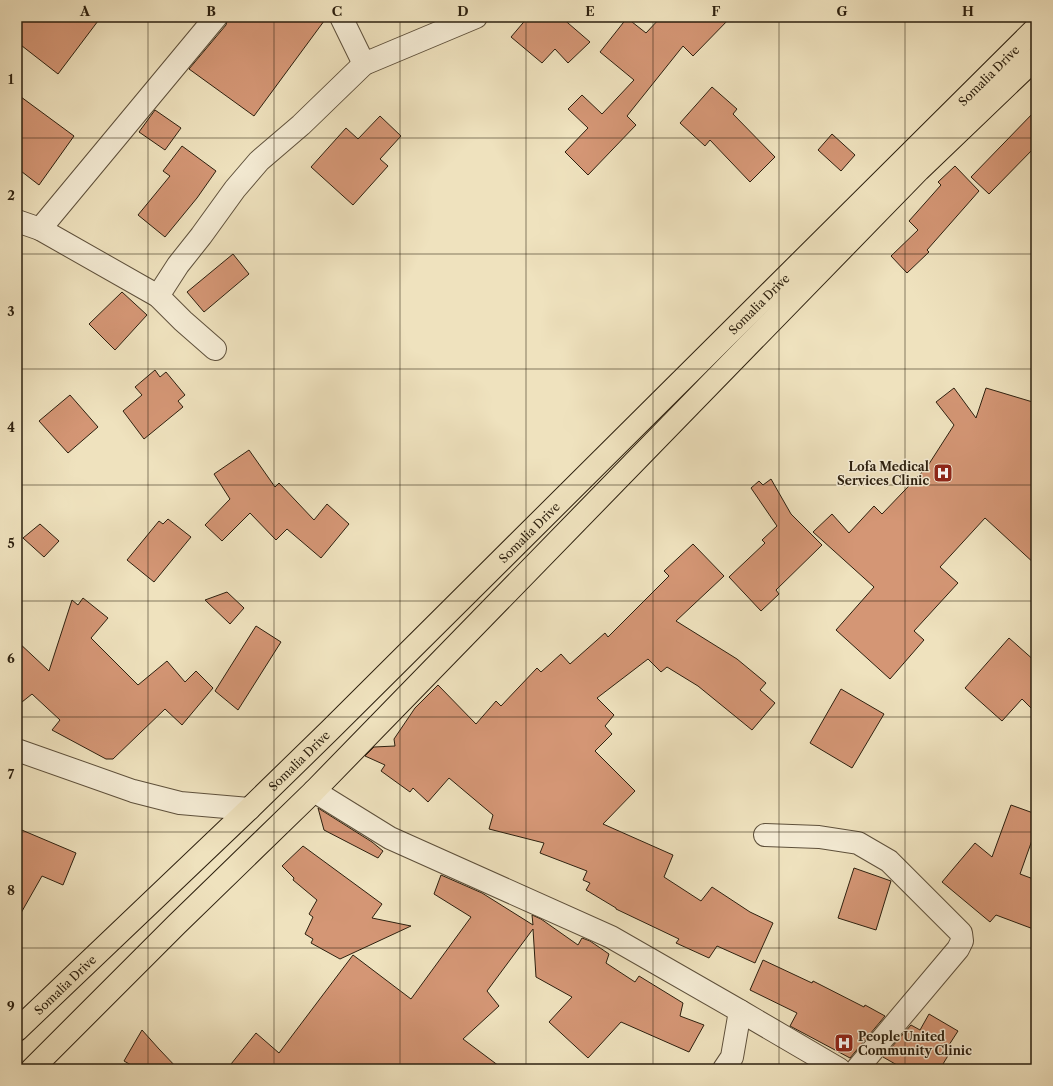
<svg xmlns="http://www.w3.org/2000/svg" width="1053" height="1086" font-family="'Libre Caslon Text',serif">
	<rect width="100%" height="100%" fill="#efe2be"/>
	<filter id="stains"><feTurbulence type="fractalNoise" baseFrequency=".005" numOctaves="4"/><feColorMatrix values="0 0 0 0 .2 0 0 0 0 .09 0 0 0 0 .02 0 0 0 .5 -.17"/></filter>
	<radialGradient id="worn" r=".72"><stop offset=".6" stop-color="#630" stop-opacity="0"/><stop offset="1" stop-color="#630" stop-opacity=".3"/></radialGradient>
	<g fill="#d49675" stroke="#2d200f">
		<path d="M17 17H101L58 74 17 42Z"/>
		<path d="M228 17H327L254 116 189 69 226 25Z"/>
		<path d="M528 17H561L590 42 568 63 555 49 542 63 511 37Z"/>
		<path d="M661 17H731L693 56 683 46 627 116 636 125 588 175 565 152 588 128 568 109 582 95 602 114 634 80 600 52 627 18 646 33Z"/>
		<path d="M712 87 737 109 733 114 775 157 750 182 710 140 705 146 680 123Z"/>
		<path d="M17 94 74 136 39 185 17 168Z"/>
		<path d="M155 110 181 128 165 150 139 132Z"/>
		<path d="M1036 110V146L989 194 971 177Z"/>
		<path d="M380 116 401 136 380 159 388 166 353 205 311 167 346 128 358 139Z"/>
		<path d="M832 134 855 155 841 171 818 150Z"/>
		<path d="M182 146 216 171 197 198 165 237 138 215 170 176 163 171Z"/>
		<path d="M955 166 979 191 927 250 929 252 907 273 891 256 918 230 909 221 941 185 938 182Z"/>
		<path d="M233 254 249 274 204 312 187 292Z"/>
		<path d="M122 292 147 315 115 350 89 324Z"/>
		<path d="M155 370 160 377 166 372 185 395 178 401 183 407 144 439 123 411 142 395 135 387Z"/>
		<path d="M954 388 976 418 986 388 1036 403V565L985 518 940 567 958 583 914 631 924 640 890 679 836 630 874 587 813 532 832 514 849 533 874 506 882 514 927 467 954 425 936 402Z"/>
		<path d="M70 395 98 427 68 453 39 421Z"/>
		<path d="M249 450 275 487 279 483 314 520 327 504 349 524 321 558 287 529 276 540 250 513 222 541 205 525 230 499 214 474Z"/>
		<path d="M771 479 791 514 822 545 776 590 779 594 761 611 729 577 765 543 762 540 777 526 751 488 759 481 763 485Z"/>
		<path d="M168 519 191 537 154 582 127 560 159 521 163 524Z"/>
		<path d="M40 524 59 541 44 557 23 538Z"/>
		<path d="M693 544 724 576 676 621 737 659 766 683 760 690 775 703 752 730 698 686 667 667 661 672 648 659 597 698 614 715 605 726 612 734 595 751 635 791 603 824 673 855 664 877 701 901 712 887 750 912 773 923 755 963 717 946 709 958 676 943 679 939 616 909V908L586 890 590 883 583 880 587 871 540 853 544 843 489 829 493 815 449 778 428 802 413 788 410 792 381 771 385 765 365 756 374 747 395 746 394 739 415 708 438 685 476 724 496 701 501 706 537 668 541 672 561 654 570 664 605 633 608 637 669 576 664 571Z"/>
		<path d="M227 592 244 608 230 624 205 600Z"/>
		<path d="M83 598 108 618 91 638 138 685 167 661 185 682 196 671 213 688 182 725 165 709 113 759H106L52 730 60 720 32 694 17 706V641L49 671 72 600 78 605Z"/>
		<path d="M256 626 281 642 238 710 215 691Z"/>
		<path d="M1009 638 1036 662V713L1022 699 1002 721 965 688Z"/>
		<path d="M841 689 884 714 852 768 810 743Z"/>
		<path d="M1011 805 1036 814V829L1020 874 1036 880V930L996 915 990 922 942 882 975 843 992 857Z"/>
		<path d="M318 808 372 842 383 851 378 858 324 830Z"/>
		<path d="M17 828 76 853 63 885 42 876 17 920Z"/>
		<path d="M303 846 382 904 372 918 411 926 340 959 311 943 313 939 305 934 313 917 309 914 317 900 293 880 294 878 282 866Z"/>
		<path d="M854 868 891 881 876 930 838 918Z"/>
		<path d="M441 875 482 893 533 925 532 915 541 919 578 945 582 938 590 941 609 954 606 963 635 982 639 976 683 1003 680 1016 704 1025 689 1052 621 1022 588 1058 549 1022 572 997 536 977 533 929 487 991 499 1006 463 1039 503 1069H227L256 1033 279 1053 353 955 411 999 471 917 434 894Z"/>
		<path d="M763 960 812 983 813 981 864 1007 865 1005 885 1016 850 1058 790 1026 797 1013 750 990Z"/>
		<path d="M929 1014 958 1031 949 1045 952 1049 940 1069H904L883 1057 911 1025 920 1030Z"/>
		<path d="M142 1030 159 1049 178 1069H138L124 1061Z"/>
	</g>
	<g fill="none" stroke-linecap="round" stroke-linejoin="round">
		<g stroke="#5e503b" stroke-width="24">
			<g id="minor">
				<path d="M341 17 364 64"/>
				<path d="M17 221 40 229 158 296 183 321 215 349"/>
				<path d="M40 229 216 17"/>
				<path d="M158 296 178 265 201 236 235 189 259 161 301 125 364 64 476 17"/>
				<path d="M17 750 133 791 180 803 249 809"/>
				<path d="M314 791 390 838 611 937 740 1011 839 1069"/>
				<path d="M765 835 819 837 858 843 889 861 961 933 962 941 958 949 857 1069"/>
				<path d="M724 1069 732 1057 740 1011"/>
			</g>
		</g>
		<g stroke="#2d200f" stroke-width="24">
			<g id="primary">
				<path id="s1" d="M17 1030 249 809 330 730 1036 28"/>
				<path d="M32 1069 177 924 314 791 919 170 1036 58"/>
			</g>
		</g>
		<use href="#minor" stroke="#f5ecd5" stroke-width="22"/>
		<use href="#primary" stroke="#efe2be" stroke-width="22"/>
	</g>
	<path fill="none" stroke="#2d200f" stroke-width="1" stroke-opacity="0.55" d="M148 17V1069M274 17V1069M400 17V1069M526 17V1069M653 17V1069M779 17V1069M905 17V1069M17 138H1036M17 254H1036M17 369H1036M17 485H1036M17 601H1036M17 717H1036M17 832H1036M17 948H1036"/>
	<defs>
		<g id="hospital-square" transform="scale(1)"><rect x="-9" y="-9" width="18" height="18" rx="4" fill="#8f2418" stroke="#f5ecd5"/><path d="M-5-5h3v3.5h4V-5h3V5h-3V1.5h-4V5h-3Z" fill="#fff"/></g>
	</defs>
	<g fill-rule="evenodd">
		<use href="#hospital-square" x="943" y="473"/>
		<use href="#hospital-square" x="844" y="1043"/>
	</g>
	<g text-anchor="middle" dominant-baseline="central" stroke-width="3" stroke-linejoin="round" paint-order="stroke">
		<g font-size="12" fill="#2d200f" stroke="#f5ecd5">
			<text stroke="none"><textPath href="#s1" startOffset="1362">Somalia Drive</textPath></text>
			<text stroke="none"><textPath href="#s1" startOffset="1038">Somalia Drive</textPath></text>
			<text stroke="none"><textPath href="#s1" startOffset="714">Somalia Drive</textPath></text>
			<text stroke="none"><textPath href="#s1" startOffset="390">Somalia Drive</textPath></text>
			<text stroke="none"><textPath href="#s1" startOffset="66">Somalia Drive</textPath></text>
		</g>
		<g font-size="12" font-weight="bold" fill="#2d200f" stroke="#f5ecd5" text-anchor="end">
			<text x="929" y="466">Lofa Medical<tspan x="929" dy="14">Services Clinic</tspan></text>
			<text x="858" y="1036" text-anchor="start">People United<tspan x="858" dy="14">Community Clinic</tspan></text>
		</g>
	</g>
	<rect width="1053" height="1086" fill="none" stroke="#efe2be" stroke-width="44"/>
	<rect x="22" y="22" width="1009" height="1042" fill="none" stroke="#2d200f" stroke-width="1.5"/>
	<g font-size="13" text-anchor="middle" font-weight="bold" fill="#2d200f">
		<text x="85" y="16">A</text>
		<text x="211" y="16">B</text>
		<text x="337" y="16">C</text>
		<text x="463" y="16">D</text>
		<text x="590" y="16">E</text>
		<text x="716" y="16">F</text>
		<text x="842" y="16">G</text>
		<text x="968" y="16">H</text>
		<text x="11" y="84">1</text>
		<text x="11" y="200">2</text>
		<text x="11" y="316">3</text>
		<text x="11" y="432">4</text>
		<text x="11" y="548">5</text>
		<text x="11" y="663">6</text>
		<text x="11" y="779">7</text>
		<text x="11" y="895">8</text>
		<text x="11" y="1011">9</text>
	</g>
	<rect width="100%" height="100%" filter="url(#stains)"/>
	<rect width="100%" height="100%" fill="url(#worn)"/>
</svg>
